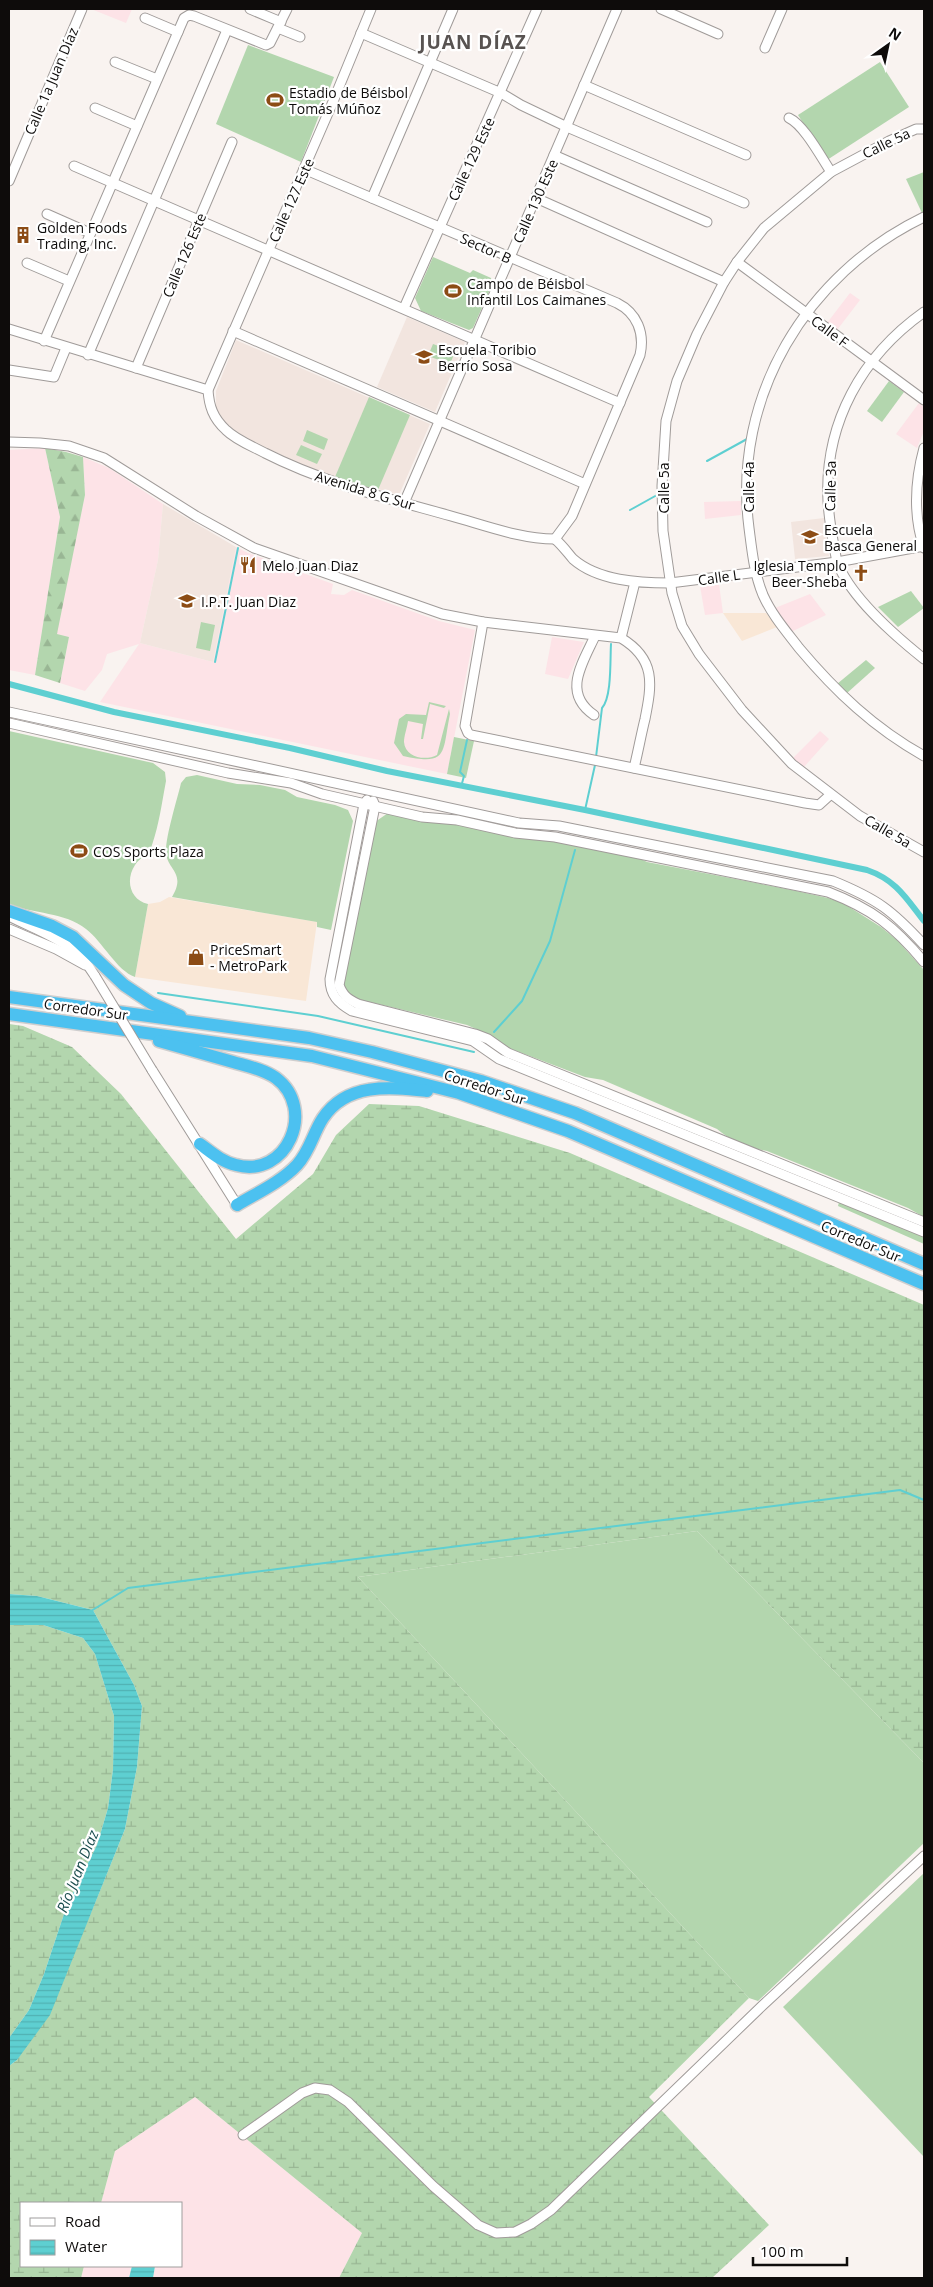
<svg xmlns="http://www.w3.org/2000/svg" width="933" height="2287" font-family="'Open Sans',sans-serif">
	<defs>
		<pattern id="forest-firs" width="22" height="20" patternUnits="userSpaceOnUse" patternTransform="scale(1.25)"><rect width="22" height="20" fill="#b3d6ae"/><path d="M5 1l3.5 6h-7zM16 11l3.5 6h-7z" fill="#99b694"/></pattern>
		<pattern id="wetland-marsh" width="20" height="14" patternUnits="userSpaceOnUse" patternTransform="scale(1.25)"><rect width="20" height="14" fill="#b3d6ae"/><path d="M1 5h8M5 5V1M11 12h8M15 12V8" fill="none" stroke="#99b694"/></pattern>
		<pattern id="water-rules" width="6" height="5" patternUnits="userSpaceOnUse" patternTransform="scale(1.25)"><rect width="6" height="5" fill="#5ecfd1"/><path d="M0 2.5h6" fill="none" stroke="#50b1b2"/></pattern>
	</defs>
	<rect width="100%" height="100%" fill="#f9f3f0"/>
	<g fill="#f9e7d6">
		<path d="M723 613H766L777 627 742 641Z"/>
		<path d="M169 897 317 922 306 1001 135 977 148 904 160 902Z"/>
	</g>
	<g fill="#fde3e7">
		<path d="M91 9H132L126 23Z"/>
		<path d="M850 293 860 300 837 330 827 323Z"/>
		<path d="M919 403 924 407V431L917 448 896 434Z"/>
		<path d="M45 448 60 517 35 675 9 670V450Z"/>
		<path d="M83 457 109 468 163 504 158 560 140 643 213 662 236 547 248 553 333 584 331 594 344 595 352 590 439 621 475 630 447 774 100 702 139 644 107 654 102 670 85 691 60 683 69 637 56 634 85 495Z"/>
		<path d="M741 501V515L705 519 704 502Z"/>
		<path d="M719 584 723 613 705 615 700 586Z"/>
		<path d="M810 594 826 615 791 632 775 608Z"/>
		<path d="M552 637 584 642 568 679 545 674Z"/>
		<path d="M820 731 829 739 803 768 793 758Z"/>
		<path d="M195 2097 362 2233 339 2278H153L155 2266H181V2203H101L115 2151Z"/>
		<path d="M84 2266H132L129 2278H81Z"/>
	</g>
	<g fill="#f2e5df">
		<path d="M407 317 465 342 435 412 377 387Z"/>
		<path d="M236 340 430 424 399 495 312 470 233 432 222 422 216 408V391Z"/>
		<path d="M163 504 236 547 213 662 140 643 158 560Z"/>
		<path d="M824 518 829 556 795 559 791 522Z"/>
	</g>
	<g fill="#b3d6ae">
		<path d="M248 45 334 77 301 162 216 124Z"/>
		<path d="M880 62 909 107 827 160 798 115Z"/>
		<path d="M924 172V212L922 213 906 179Z"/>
		<path d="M433 257 470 273 473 270 491 278 492 285 473 328 469 330 421 311 415 298Z"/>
		<path d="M433 344 455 352 450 364 428 356Z"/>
		<path d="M889 381 904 392 882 422 867 411Z"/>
		<path d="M369 397 410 415 378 490 335 477Z"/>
		<path d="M307 430 328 439 324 450 303 441Z"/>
		<path d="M301 445 322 454 317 464 296 455Z"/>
		<path d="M911 591 924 608 898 627 878 607Z"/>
		<path d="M201 622 215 625 210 651 196 648Z"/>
		<path d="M866 660 875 668 847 693 837 684Z"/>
		<path d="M429 702 446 706 444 708 430 704 423 739H421L423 724 408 721C407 728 404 736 404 742 405 758 426 761 437 755L449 709 450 714C442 753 449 766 403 756L394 743 399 719 406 714 426 715Z"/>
		<path d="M9 731 153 763 165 772 166 781C162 802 159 825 152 845 149 855 140 857 135 865 125 880 130 900 148 904L135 977C117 971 102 941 86 929 65 912 33 914 9 904Z"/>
		<path d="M454 737 474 741 466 778 447 774Z"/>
		<path d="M197 775 237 784 260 785 285 790 297 797 335 805 348 810 353 821 331 930 317 927V922L172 897C187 872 166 870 166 851 166 835 177 800 181 783L186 777Z"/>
		<path d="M388 813 439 823 457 824 552 839 635 856 647 862 792 890 828 898 843 903 881 927 897 940 924 970V1217L908 1208 767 1151C749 1148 731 1141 717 1129L603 1080 585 1077 506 1047 485 1033 467 1025 357 999C349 994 345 990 343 981L375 822Z"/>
		<path d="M839 1202 924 1237V1244L838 1206Z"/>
		<path d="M697 1531 924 1763V1843L758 2001 749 1998 358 1577Z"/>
		<path d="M924 1873V2157L783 2007Z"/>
	</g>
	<path fill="url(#forest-firs)" d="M45 448 66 452 83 457 85 495 57 634 69 637 60 683 35 675 60 517Z"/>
	<g fill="url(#wetland-marsh)">
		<path d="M9 1024 23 1026 72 1047 121 1094 236 1239 313 1174 336 1135 369 1104 419 1106 570 1153 924 1305V1763L697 1531 358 1577 749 1998 649 2097 769 2225 712 2278H339L362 2233 195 2097 115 2151 101 2203H21V2266H84L81 2278H9V2066L17 2060 78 1942 93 1908 125 1829 137 1767 142 1706 134 1685 93 1610 37 1596 9 1594Z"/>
		<path d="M9 1625H43L83 1638 95 1654 114 1716 113 1769 108 1808 97 1845 67 1905 44 1974 29 2010 9 2038Z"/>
	</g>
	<g fill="url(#water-rules)">
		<path d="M9 1594 37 1596 93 1610 134 1685 142 1706 137 1767 125 1829 50 2015 17 2060 9 2066V2038L29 2010 44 1974 67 1905 97 1845 108 1808 113 1769 114 1716 95 1654 83 1638 43 1625H9Z"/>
		<path d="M132 2266H155L153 2278H129Z"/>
	</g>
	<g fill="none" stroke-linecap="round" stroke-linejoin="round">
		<g stroke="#5ecfd1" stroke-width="2">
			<path d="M707 461 747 439"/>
			<path d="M630 510 657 495"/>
			<path d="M215 662 238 548"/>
			<path d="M596 757 602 708C612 697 610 659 611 644"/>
			<path d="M461 787 464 776 460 772 467 740"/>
			<path d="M585 810 595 765"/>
			<path d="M158 993 318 1016 474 1052"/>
			<path d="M494 1032 522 1001 550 941 575 850"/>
			<path d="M91 1611 128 1588 900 1490 924 1500"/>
		</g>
		<path stroke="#5ecfd1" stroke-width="6" d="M9 684 114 712 290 748 387 771 585 810 867 870C896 880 906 898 924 921"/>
		<g stroke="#a09b99" stroke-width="11">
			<g id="minor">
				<path d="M250 9 281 22"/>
				<path d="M371 9 332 104 208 390C209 406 213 418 226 430 236 440 252 446 265 453 324 483 387 498 451 516 484 525 520 539 555 539"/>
				<path d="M661 9 718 34"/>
				<path d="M145 18 178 32"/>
				<path d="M278 28 300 37"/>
				<path d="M361 33 501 93 521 105 567 127 744 203"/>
				<path d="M765 48 782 9"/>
				<path d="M115 62 157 79"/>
				<path d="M584 85 746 155"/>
				<path d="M95 108 137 126"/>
				<path d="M789 118C804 125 821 157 831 172"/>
				<path d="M924 129H916L889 141 831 172 764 228 737 262 724 282 697 334 677 381 666 421 662 486 663 531 672 593 682 626 699 654 742 710 792 764 860 816 924 852"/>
				<path d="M554 155 707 222"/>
				<path d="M74 166 620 403"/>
				<path d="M304 169 617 303C637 313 645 333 640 355L572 516 555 539"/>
				<path d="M9 181 82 9"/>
				<path d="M372 198 453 9"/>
				<path d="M536 198 724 282"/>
				<path d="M47 214 90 233"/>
				<path d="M924 217C806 274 732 397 749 528 752 551 754 573 763 595 772 615 786 631 799 648 836 692 874 728 924 756"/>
				<path d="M737 262 924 400"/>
				<path d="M27 263 69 281"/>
				<path d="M404 308 537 9"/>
				<path d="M924 312C862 356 824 423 828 501 829 522 833 542 837 562 851 598 894 635 924 659"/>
				<path d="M9 329 208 390"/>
				<path d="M233 331 585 484"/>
				<path d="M44 341 184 18 189 15 194 16 266 45 270 43 287 9"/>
				<path d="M88 355 227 30"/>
				<path d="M136 368 232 142"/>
				<path d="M9 370 54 377 66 348"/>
				<path d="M9 442 40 443 69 446 104 458 196 516 254 548 442 614 483 622 621 638C656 659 652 684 645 719 641 735 638 752 634 768"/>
				<path d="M924 448C915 481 913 515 924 548"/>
				<path d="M404 503 617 9"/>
				<path d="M555 539C562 545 567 552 573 559 598 581 639 583 670 583L837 562 924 546"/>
				<path d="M483 622 465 726 468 733 471 735 805 803 819 805 830 795"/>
				<path d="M621 638 635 582"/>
				<path d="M9 712 519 823 559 826 833 881C877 899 892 910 924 945"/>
				<path d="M594 715C562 693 582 664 595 636"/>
				<path d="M9 723 228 773 291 783 322 794 422 817 457 820 515 833 555 837 828 892C872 909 894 926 924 962"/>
				<path d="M367 800 364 804 330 979C330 995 338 1003 352 1011L473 1041 499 1059 924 1232"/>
				<path d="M373 801 375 806 339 985C343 996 348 999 358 1004L475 1034 488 1039 508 1053 924 1222"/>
				<path d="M9 916C44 934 74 941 95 976"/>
				<path d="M9 929 56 949 85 965"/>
				<path d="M152 1070 237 1205"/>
				<path d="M243 2135 302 2093 315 2088 330 2090 348 2102 433 2186 478 2225 496 2233 515 2232 531 2224 551 2210 763 2005 924 1856"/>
			</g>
		</g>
		<g stroke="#cfcece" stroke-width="15">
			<g id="highway">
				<path d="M9 911 52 926 73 937 124 985 151 1003 180 1016"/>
				<path d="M9 997 309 1038 372 1052 481 1081 575 1113 924 1264"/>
				<path d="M9 1014 312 1056 459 1093 568 1131 924 1284"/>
				<path d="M159 1041C183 1048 208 1055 233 1062 247 1066 263 1069 276 1078 317 1109 287 1179 236 1165 222 1162 211 1152 200 1144"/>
				<path d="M237 1205C257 1193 281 1182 297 1165 310 1151 313 1133 323 1118 347 1082 390 1087 427 1091"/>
			</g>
		</g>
		<use href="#minor" stroke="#fff" stroke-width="9"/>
		<use href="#highway" stroke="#4cc1f0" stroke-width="12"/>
		<g stroke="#a09b99" stroke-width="11" stroke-linecap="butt">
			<path id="minor-bridge" d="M95 976 152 1070"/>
		</g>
		<use href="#minor-bridge" stroke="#fff" stroke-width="9"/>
	</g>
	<defs>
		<g id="stadium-bare" transform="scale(1.35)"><path d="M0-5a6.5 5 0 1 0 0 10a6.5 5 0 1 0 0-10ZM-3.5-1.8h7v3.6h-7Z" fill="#8c4c15" stroke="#fff" stroke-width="2.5" paint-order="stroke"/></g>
		<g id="building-bare" transform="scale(1.35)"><path d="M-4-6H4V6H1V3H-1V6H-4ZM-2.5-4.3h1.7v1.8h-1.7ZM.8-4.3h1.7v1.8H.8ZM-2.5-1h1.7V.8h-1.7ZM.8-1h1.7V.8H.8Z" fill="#8c4c15" stroke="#fff" stroke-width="2.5" paint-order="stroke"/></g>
		<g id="school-bare" transform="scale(1.35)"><path d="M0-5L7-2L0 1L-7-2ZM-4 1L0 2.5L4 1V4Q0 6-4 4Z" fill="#8c4c15" stroke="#fff" stroke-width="2.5" paint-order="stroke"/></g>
		<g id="restaurant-bare" transform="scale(1.35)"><path d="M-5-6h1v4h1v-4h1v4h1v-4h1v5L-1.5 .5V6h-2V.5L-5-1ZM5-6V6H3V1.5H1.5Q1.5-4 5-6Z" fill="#8c4c15" stroke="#fff" stroke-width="2.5" paint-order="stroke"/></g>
		<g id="church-bare" transform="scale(1.35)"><path d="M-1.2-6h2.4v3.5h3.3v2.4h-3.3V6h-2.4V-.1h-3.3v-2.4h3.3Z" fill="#8c4c15" stroke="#fff" stroke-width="2.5" paint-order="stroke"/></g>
		<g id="shop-bare" transform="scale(1.35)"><path d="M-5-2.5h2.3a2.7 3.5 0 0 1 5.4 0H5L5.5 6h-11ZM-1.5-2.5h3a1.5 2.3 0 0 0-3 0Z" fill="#8c4c15" stroke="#fff" stroke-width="2.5" paint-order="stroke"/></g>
	</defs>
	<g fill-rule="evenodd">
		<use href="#stadium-bare" x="275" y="100"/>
		<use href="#building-bare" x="23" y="235"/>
		<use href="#stadium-bare" x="453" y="291"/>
		<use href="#school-bare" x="424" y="357"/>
		<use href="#school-bare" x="810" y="537"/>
		<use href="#restaurant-bare" x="248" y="565"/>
		<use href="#church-bare" x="861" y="573"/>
		<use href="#school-bare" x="187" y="601"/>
		<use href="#stadium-bare" x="79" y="851"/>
		<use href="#shop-bare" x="196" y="957"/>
	</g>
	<g text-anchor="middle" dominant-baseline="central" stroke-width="4.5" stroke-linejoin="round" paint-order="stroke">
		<g font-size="14" fill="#0e0c0b" stroke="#fff">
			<text transform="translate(51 81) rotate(-67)">Calle 1a Juan Díaz</text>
			<text transform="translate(886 143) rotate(-26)">Calle 5a</text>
			<text transform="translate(471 159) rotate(-65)">Calle 129 Este</text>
			<text transform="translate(291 200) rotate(-66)">Calle 127 Este</text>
			<text transform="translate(535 201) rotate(-66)">Calle 130 Este</text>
			<text transform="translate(486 248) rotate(24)">Sector B</text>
			<text transform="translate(184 255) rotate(-67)">Calle 126 Este</text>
			<text transform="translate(830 331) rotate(37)">Calle F</text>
			<text transform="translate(830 486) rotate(-89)">Calle 3a</text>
			<text transform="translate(748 487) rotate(-90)">Calle 4a</text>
			<text transform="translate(663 488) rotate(-90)">Calle 5a</text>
			<text transform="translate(365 490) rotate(17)">Avenida 8 G Sur</text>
			<text transform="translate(719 577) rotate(-8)">Calle L</text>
			<text transform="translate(888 831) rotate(30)">Calle 5a</text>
			<text transform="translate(86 1009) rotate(8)">Corredor Sur</text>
			<text transform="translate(485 1087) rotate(18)">Corredor Sur</text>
			<text transform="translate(861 1241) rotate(23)">Corredor Sur</text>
		</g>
		<g font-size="14" fill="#0e0c0b" stroke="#fff" text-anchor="start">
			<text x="289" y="92">Estadio de Béisbol<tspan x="289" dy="16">Tomás Múñoz</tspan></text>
			<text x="37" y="227">Golden Foods<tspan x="37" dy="16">Trading, Inc.</tspan></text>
			<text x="467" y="283">Campo de Béisbol<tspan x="467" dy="16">Infantil Los Caimanes</tspan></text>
			<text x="438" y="349">Escuela Toribio<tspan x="438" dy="16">Berrío Sosa</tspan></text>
			<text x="824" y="529">Escuela<tspan x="824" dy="16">Basca General</tspan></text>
			<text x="262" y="565">Melo Juan Diaz</text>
			<text x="847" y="565" text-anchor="end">Iglesia Templo<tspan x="847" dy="16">Beer-Sheba</tspan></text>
			<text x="201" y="601">I.P.T. Juan Diaz</text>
			<text x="93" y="851">COS Sports Plaza</text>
			<text x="210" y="949">PriceSmart<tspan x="210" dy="16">- MetroPark</tspan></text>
		</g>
		<g font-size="15" font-style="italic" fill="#1b4d4e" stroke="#fff">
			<text transform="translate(77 1871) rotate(-68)">Río Juan Díaz</text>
		</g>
		<g font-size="19" font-weight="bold" letter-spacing="1" fill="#585351" stroke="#fff">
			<text x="473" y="42">JUAN DÍAZ</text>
		</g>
	</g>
	<rect width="933" height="2287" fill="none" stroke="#0e0c0b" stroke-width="20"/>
	<rect x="20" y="2202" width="162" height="65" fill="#ffffff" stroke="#9f9e9d"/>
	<rect x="30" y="2218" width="25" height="8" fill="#ffffff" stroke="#9f9e9d"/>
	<text x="65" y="2227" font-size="15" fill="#0e0c0b">Road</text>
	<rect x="30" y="2240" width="25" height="15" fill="url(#water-rules)" stroke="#9f9e9d"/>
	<text x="65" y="2252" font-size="15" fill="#0e0c0b">Water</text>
	<g transform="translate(888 45) rotate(33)" stroke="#ffffff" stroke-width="4" paint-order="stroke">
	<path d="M0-4L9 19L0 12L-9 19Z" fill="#0e0c0b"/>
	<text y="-8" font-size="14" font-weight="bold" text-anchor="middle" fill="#0e0c0b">N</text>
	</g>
	<path d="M753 2257v8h94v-8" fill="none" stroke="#0e0c0b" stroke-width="2.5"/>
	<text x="760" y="2257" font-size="15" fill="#0e0c0b" stroke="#ffffff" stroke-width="4" paint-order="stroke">100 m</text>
</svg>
